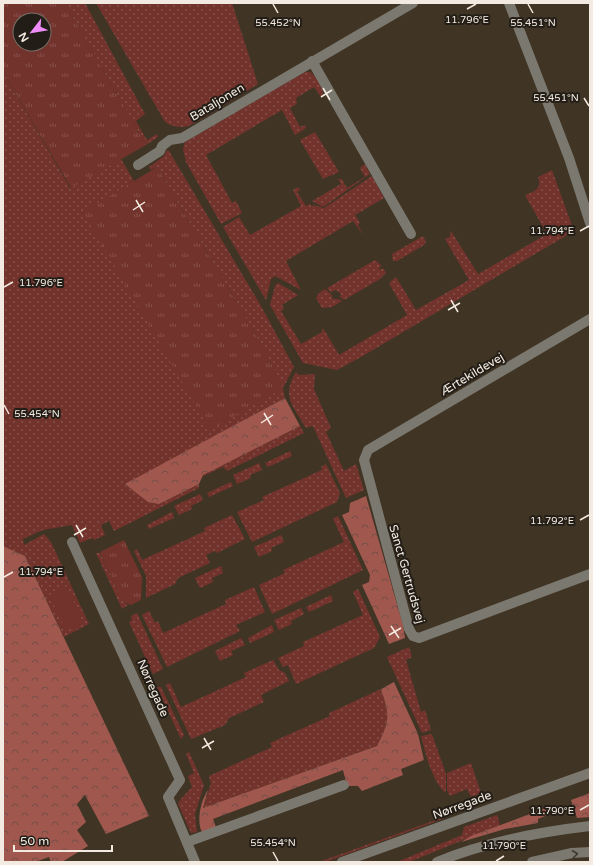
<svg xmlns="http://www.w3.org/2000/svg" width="593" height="865" font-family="'Varela Round',sans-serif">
	<defs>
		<pattern id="grass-dots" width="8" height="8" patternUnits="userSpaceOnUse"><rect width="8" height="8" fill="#72332c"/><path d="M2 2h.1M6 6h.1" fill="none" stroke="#87514a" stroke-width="1.8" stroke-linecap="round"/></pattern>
		<pattern id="forest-crowns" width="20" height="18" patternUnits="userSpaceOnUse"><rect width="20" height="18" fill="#a0584e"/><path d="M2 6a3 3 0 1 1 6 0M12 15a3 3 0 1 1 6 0" fill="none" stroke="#744f49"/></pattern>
		<pattern id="park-tufts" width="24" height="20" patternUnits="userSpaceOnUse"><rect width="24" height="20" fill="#72332c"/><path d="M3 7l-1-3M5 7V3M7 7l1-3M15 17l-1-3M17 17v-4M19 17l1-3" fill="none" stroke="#87514a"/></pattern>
	</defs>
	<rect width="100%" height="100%" fill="#403424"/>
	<g fill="url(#grass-dots)">
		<path d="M65 3H85L145 114 136 121 147 140 157 134 158 137 146 145Z"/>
		<path d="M96 3H232L258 84 189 126C180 128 173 127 165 122Z"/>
		<path d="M3 72 70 188 121 159 134 181 84 212 210 429 283 388 264 349 157 167 151 170 149 167 164 156 167 150 169 151 261 306 294 367 283 388 285 398 125 485 159 504 199 484V488L114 531 109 521 101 525 105 535 94 540 92 538 80 543 72 525 43 530 23 539 24 545 44 534 51 542 89 624 64 637 25 556 3 546Z"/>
		<path d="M305 72H310C316 76 323 87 323 95L321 97 314 87 296 98 297 104 290 108 300 127 305 125 306 128 295 135 282 110 206 155 232 203 236 201 242 213 221 224 186 162 183 149 185 142Z"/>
		<path d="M315 132 339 172 323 179 300 140Z"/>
		<path d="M365 164 370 174 329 203 323 207 312 201 341 184 338 179H342L347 188 365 177 360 168Z"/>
		<path d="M552 170 574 231 361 357 337 370 303 363 270 305 275 286 278 283 298 295 282 305 284 309 281 311 301 344 322 332 323 328 339 355 407 315 389 283 396 277 416 310 469 280 445 239 450 237 451 231 478 274 547 234 525 195C532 192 543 190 538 177Z"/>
		<path d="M372 176 384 198 355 215 360 223 358 225 363 235 353 221 286 261 301 290 275 276 271 279 266 300 223 227 239 217 250 235 301 206 293 190 298 187 300 190 297 192 306 206 310 204 312 207 313 205 324 208Z"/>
		<path d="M423 236 426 242 424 245 397 261H393L392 254Z"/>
		<path d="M375 260 382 266 379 267 380 270 383 268 386 273 380 279 344 300 340 297 341 294 336 290 331 292 327 288Z"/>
		<path d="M325 289 331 294 333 299H338L342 301 332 307 322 308 316 298 319 293Z"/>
		<path d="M296 372 299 375 315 374 314 389 331 428 326 432 344 471 356 464 364 490 346 498 313 426 306 428C293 406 281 396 296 372Z"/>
		<path d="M300 426 304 433 227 471 223 467 201 477 202 475Z"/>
		<path d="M290 451 292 456 268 467 265 463Z"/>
		<path d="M259 463 262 470 250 475 251 478 237 484 233 475Z"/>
		<path d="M326 464 340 493 337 502 252 542 237 512 264 500 262 497 322 470 321 467Z"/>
		<path d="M231 482 233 486 209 497 207 493Z"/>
		<path d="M200 494 203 500 191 506 192 509 179 515 174 506Z"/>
		<path d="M172 512 174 518 149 529 147 525Z"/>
		<path d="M232 515 245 539 217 553 215 551 206 555 210 563 178 578 175 584 146 598V576L134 551 137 549 142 560 205 531 204 528Z"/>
		<path d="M338 516 363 570 272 614 259 585 285 573 283 570 344 542 333 519Z"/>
		<path d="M281 535 284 542 271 548 272 551 259 557 254 547Z"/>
		<path d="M96 553H100L123 601 128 605 122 609Z"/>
		<path d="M221 566 223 573 212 578 213 582 200 588 195 578Z"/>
		<path d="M254 587 265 612 236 625 240 631 167 667 142 615 149 611 155 623 158 621 163 633 226 604 225 600Z"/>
		<path d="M358 589 380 637 374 648 296 684 288 665 283 667 278 658 304 646 303 642 363 615 353 592Z"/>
		<path d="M331 595 333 601 309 612 306 607Z"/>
		<path d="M301 608 304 614 291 621 292 624 279 630 274 620Z"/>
		<path d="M137 613 163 669 153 674 129 622 132 620 131 616Z"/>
		<path d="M272 625 274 632 250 643 248 638Z"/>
		<path d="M241 638 245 645 231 651 233 655 220 661 215 651Z"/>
		<path d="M409 647 412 657 406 660 421 712 425 710 431 730 422 733 387 657Z"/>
		<path d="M273 660 279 670 285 673 289 681 261 695 264 702 229 718 225 725 191 739 166 685 170 683 181 707 246 677 244 673Z"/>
		<path d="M157 687H161L184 735 181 739Z"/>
		<path d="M381 689C390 716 390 721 377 746L203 808 211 783 209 776 272 747 270 743 330 716 329 713Z"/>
		<path d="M432 734 446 774V791L444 792C431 777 426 755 421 736Z"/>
		<path d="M189 752 204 785 195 814 197 832 191 833 178 804 180 800 192 787 188 776 194 773 186 754Z"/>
		<path d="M471 763 481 793 471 797 467 789 450 796 447 790V773Z"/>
		<path d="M497 815 500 825 409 862H397L462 835 464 827Z"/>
		<path d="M444 817V818L440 820 325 862H319Z"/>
	</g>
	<g fill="url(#forest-crowns)">
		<path d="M285 398 300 426 203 475 199 484 159 504 148 502 125 484Z"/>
		<path d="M366 496 403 625 405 638 389 644 362 585 369 582 370 575 342 515 349 512 350 503Z"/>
		<path d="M3 546 25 556 149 816 106 834 85 795 77 804 86 822 77 830 88 846 62 862H51L49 857 35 862 3 861Z"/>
		<path d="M394 682 418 734 424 760 401 769 403 775 362 791 358 786H347L343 770 213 819 217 830 202 832C196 821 201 800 208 790L203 808 377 746C390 721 390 716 381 689Z"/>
		<path d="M590 793V817L577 818 571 800Z"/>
		<path d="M551 806 550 814 538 819V823L505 829 461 842 471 836Z"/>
	</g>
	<g fill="url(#park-tufts)" fill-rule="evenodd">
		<path d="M3 3H65L146 145 71 188 3 72ZM20 20H44V44H20Z"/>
		<path d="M157 167 264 349 283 388 210 430 83 212Z"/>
		<path d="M124 540 142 577 141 600 131 605 123 602 100 552Z"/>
	</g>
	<path fill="#72332c" d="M67 586 83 623 66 631 49 595Z"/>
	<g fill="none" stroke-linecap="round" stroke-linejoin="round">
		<g stroke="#7b786f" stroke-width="10">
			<path d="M509 3 569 158 590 223"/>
			<path d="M312 61 411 234"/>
			<path d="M138 165 160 151 162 146 170 140 182 138 413 3"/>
			<path d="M590 319 368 450 364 460 409 629 413 636 419 638 590 574"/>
			<path d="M72 542 180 780 168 797 195 862"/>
			<path d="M187 842 344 785"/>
			<path d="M342 862 590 773"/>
			<path d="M437 862C485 842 538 832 590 826"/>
			<path d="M532 862 572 853 590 852"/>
		</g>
	</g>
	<defs><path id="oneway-chevron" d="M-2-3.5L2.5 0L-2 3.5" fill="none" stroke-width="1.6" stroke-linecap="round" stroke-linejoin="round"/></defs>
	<use stroke="#3d3831" href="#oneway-chevron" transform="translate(575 854) rotate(-7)"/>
	<path fill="none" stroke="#f3ebe1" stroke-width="1.5" d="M273 4 278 13M528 4 533 13M467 9 476 4M323 88 330 100M321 97 332 90M584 98 589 106M136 200 143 212M133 210 145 202M580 231 589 226M4 287 13 282M451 300 458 312M448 310 460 303M4 405 9 414M264 413 271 425M261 423 273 415M580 520 589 515M76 525 83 537M74 535 86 528M4 577 13 572M391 626 399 638M389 635 401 628M204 738 211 750M202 748 214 741M580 810 589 805M273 852 278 861M496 861 504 856"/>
	<g text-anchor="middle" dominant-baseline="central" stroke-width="4" stroke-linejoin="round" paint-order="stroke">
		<g font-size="12" fill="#f3ebe1" stroke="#221d16">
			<text transform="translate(217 102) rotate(-31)">Bataljonen</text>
			<text transform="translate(472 374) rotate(-31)">Ærtekildevej</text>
			<text transform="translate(407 574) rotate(74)">Sanct Gertrudsvej</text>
			<text transform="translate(153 688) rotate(66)">Nørregade</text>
			<text transform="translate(462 805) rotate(-20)">Nørregade</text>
		</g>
	</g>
	<g font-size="10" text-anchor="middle" fill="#f3ebe1" stroke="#221d16" stroke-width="4" stroke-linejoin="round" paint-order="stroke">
		<text x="467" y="23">11.796°E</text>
		<text x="533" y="26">55.451°N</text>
		<text x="278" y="26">55.452°N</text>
		<text x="556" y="101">55.451°N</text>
		<text x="552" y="234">11.794°E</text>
		<text x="41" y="286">11.796°E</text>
		<text x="37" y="417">55.454°N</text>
		<text x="552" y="524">11.792°E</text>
		<text x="41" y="575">11.794°E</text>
		<text x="552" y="814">11.790°E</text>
		<text x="273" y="846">55.454°N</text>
		<text x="504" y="849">11.790°E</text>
	</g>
	<rect width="593" height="865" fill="none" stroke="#f3ebe1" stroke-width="8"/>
	<g transform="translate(32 32) rotate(239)"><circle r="19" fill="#221d16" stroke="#766f67"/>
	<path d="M0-3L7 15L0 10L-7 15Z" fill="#ee8cf9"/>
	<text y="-6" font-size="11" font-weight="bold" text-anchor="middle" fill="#f3ebe1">N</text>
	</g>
	<path d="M14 845v6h98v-6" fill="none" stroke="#f3ebe1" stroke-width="2"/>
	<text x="20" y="845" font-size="12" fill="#f3ebe1" stroke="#221d16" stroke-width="3" paint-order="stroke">50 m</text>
</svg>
